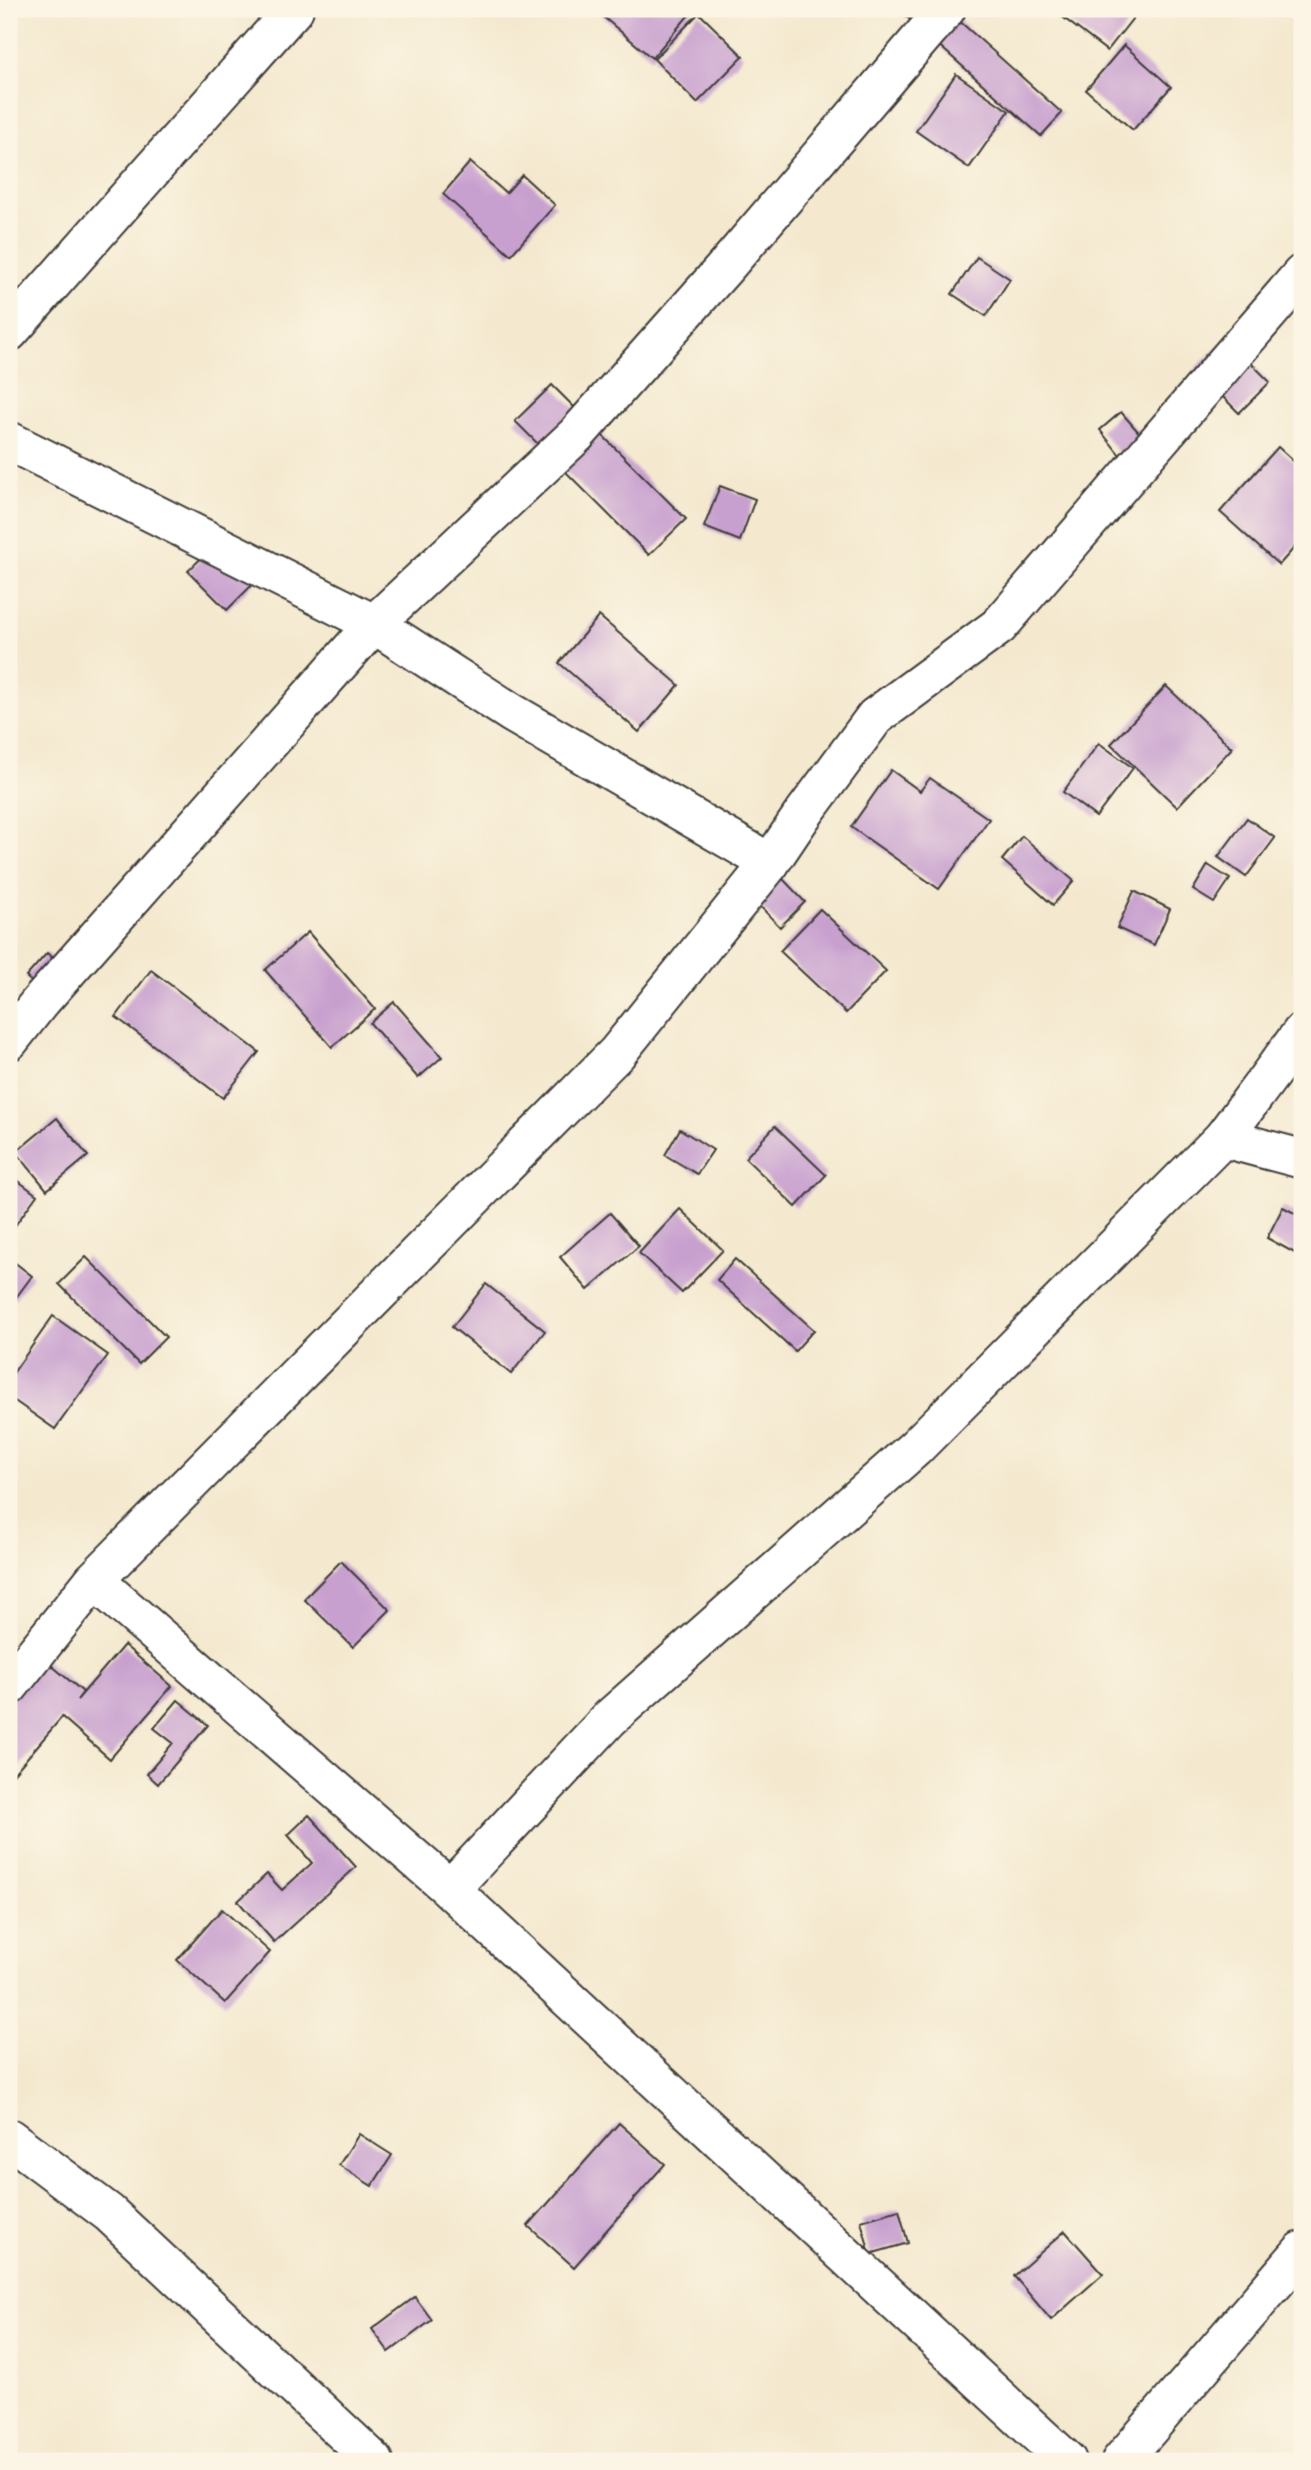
<svg xmlns="http://www.w3.org/2000/svg" width="1311" height="2470" font-family="'Patrick Hand',sans-serif">
	<rect width="100%" height="100%" fill="#fcf5e5"/>
	<filter id="ink" filterUnits="userSpaceOnUse"><feTurbulence type="fractalNoise" baseFrequency=".0143" numOctaves="2"/><feDisplacementMap in="SourceGraphic" scale="14" xChannelSelector="R" yChannelSelector="G"/><feConvolveMatrix kernelMatrix="1 2 1 2 8 2 1 2 1" color-interpolation-filters="sRGB"/></filter>
	<filter id="wash" filterUnits="userSpaceOnUse"><feTurbulence type="fractalNoise" baseFrequency=".00686" numOctaves="4" result="noise"/><feDisplacementMap in="SourceGraphic" scale="28" xChannelSelector="R" yChannelSelector="G"/><feGaussianBlur stdDeviation="1.57" result="paint"/><feColorMatrix in="noise" values="0 0 0 0 0 0 0 0 0 0 0 0 0 0 0 0 0 1.4 0 .05"/><feComposite in="paint" operator="in"/></filter>
	<g filter="url(#wash)">
		<rect width="100%" height="100%" fill="#f4e9cf"/>
		<g id="blocks">
			<g fill="#c8a0cf">
				<path d="M594 9H694L652 58Z"/>
				<path d="M898 9H946L1062 113 1041 136Z"/>
				<path d="M1052 9H1140L1107 51Z"/>
				<path d="M699 13 743 56 697 103 654 59Z"/>
				<path d="M1124 45 1171 87 1133 130 1086 90Z"/>
				<path d="M956 74 1009 111 969 168 916 131Z"/>
				<path d="M470 162 506 193 522 175 555 205 511 255 443 194Z"/>
				<path d="M977 257 1010 279 986 316 952 294Z"/>
				<path d="M1226 338 1270 382 1239 413 1195 369Z"/>
				<path d="M552 385 686 519 649 555 515 421Z"/>
				<path d="M1121 412 1142 436 1120 455 1100 430Z"/>
				<path d="M1278 447 1302 469V539L1279 565 1220 512Z"/>
				<path d="M720 486 755 499 740 541 704 527Z"/>
				<path d="M224 536 262 575 227 610 188 571Z"/>
				<path d="M599 616 679 685 639 732 559 663Z"/>
				<path d="M1166 686 1232 748 1177 807 1111 744Z"/>
				<path d="M1099 743 1133 768 1096 817 1063 792Z"/>
				<path d="M891 770 920 791 930 778 989 819 939 889 851 827Z"/>
				<path d="M1247 818 1275 838 1246 877 1218 857Z"/>
				<path d="M1022 836 1074 881 1053 905 1002 860Z"/>
				<path d="M761 856 805 902 780 927 736 881Z"/>
				<path d="M1208 865 1230 879 1214 903 1193 890Z"/>
				<path d="M1134 891 1170 909 1154 945 1117 928Z"/>
				<path d="M820 909 886 971 846 1013 780 951Z"/>
				<path d="M308 932 375 1009 332 1047 265 970Z"/>
				<path d="M47 953 72 975 51 999 26 977Z"/>
				<path d="M151 970 259 1052 223 1098 116 1017Z"/>
				<path d="M394 1002 442 1057 418 1078 370 1023Z"/>
				<path d="M57 1118 88 1156 47 1190 16 1152Z"/>
				<path d="M775 1126 826 1175 796 1207 745 1158Z"/>
				<path d="M680 1129 713 1150 697 1174 665 1155Z"/>
				<path d="M9 1174 37 1195 9 1234Z"/>
				<path d="M1283 1207 1302 1217V1257L1267 1238Z"/>
				<path d="M680 1209 723 1250 682 1293 639 1253Z"/>
				<path d="M610 1213 639 1246 588 1290 560 1257Z"/>
				<path d="M86 1257 166 1337 139 1364 59 1284Z"/>
				<path d="M9 1258 32 1276 9 1307Z"/>
				<path d="M735 1259 814 1330 795 1351 717 1280Z"/>
				<path d="M486 1284 545 1331 511 1374 452 1327Z"/>
				<path d="M53 1316 108 1355 55 1429 9 1397V1379Z"/>
				<path d="M341 1561 390 1610 353 1647 304 1599Z"/>
				<path d="M25 1643 83 1692 77 1700 124 1645 172 1686 110 1759 62 1717 9 1779V1663Z"/>
				<path d="M178 1700 208 1725 158 1784 147 1774 173 1743 154 1728Z"/>
				<path d="M309 1815 356 1867 274 1942 238 1901 267 1874 282 1890 312 1863 288 1835Z"/>
				<path d="M222 1909 270 1952 225 2003 177 1960Z"/>
				<path d="M619 2123 665 2164 574 2267 528 2226Z"/>
				<path d="M359 2134 392 2155 372 2186 339 2165Z"/>
				<path d="M899 2210 908 2243 870 2254 861 2221Z"/>
				<path d="M1065 2231 1103 2274 1051 2320 1014 2276Z"/>
				<path d="M415 2297 432 2320 389 2352 372 2329Z"/>
			</g>
		</g>
	</g>
	<g filter="url(#ink)">
		<use href="#blocks" fill-opacity="0" stroke="#3c3b37" stroke-width="2"/>
		<g fill="none" stroke-linecap="round" stroke-linejoin="round">
			<g stroke="#3c3b37" stroke-width="42">
				<g id="minor">
					<path d="M9 332 294 9"/>
					<path d="M9 441 374 624 512 713 770 863"/>
					<path d="M9 1041 39 1003 374 624 576 435 728 264 946 9"/>
					<path d="M1223 1138 1302 1159"/>
					<path d="M94 1580 450 1889 1067 2461"/>
					<path d="M9 1686 94 1580 617 1053 770 863 801 817 875 717 999 626 1302 274"/>
					<path d="M450 1889 610 1718 915 1448 1223 1138 1302 1032"/>
					<path d="M9 2138 109 2213 374 2461"/>
					<path d="M1121 2461 1302 2251"/>
				</g>
			</g>
			<use href="#minor" stroke="#fff" stroke-width="38"/>
		</g>
	</g>
	<rect width="1311" height="2470" fill="none" stroke="#fcf5e5" stroke-width="35"/>
</svg>
